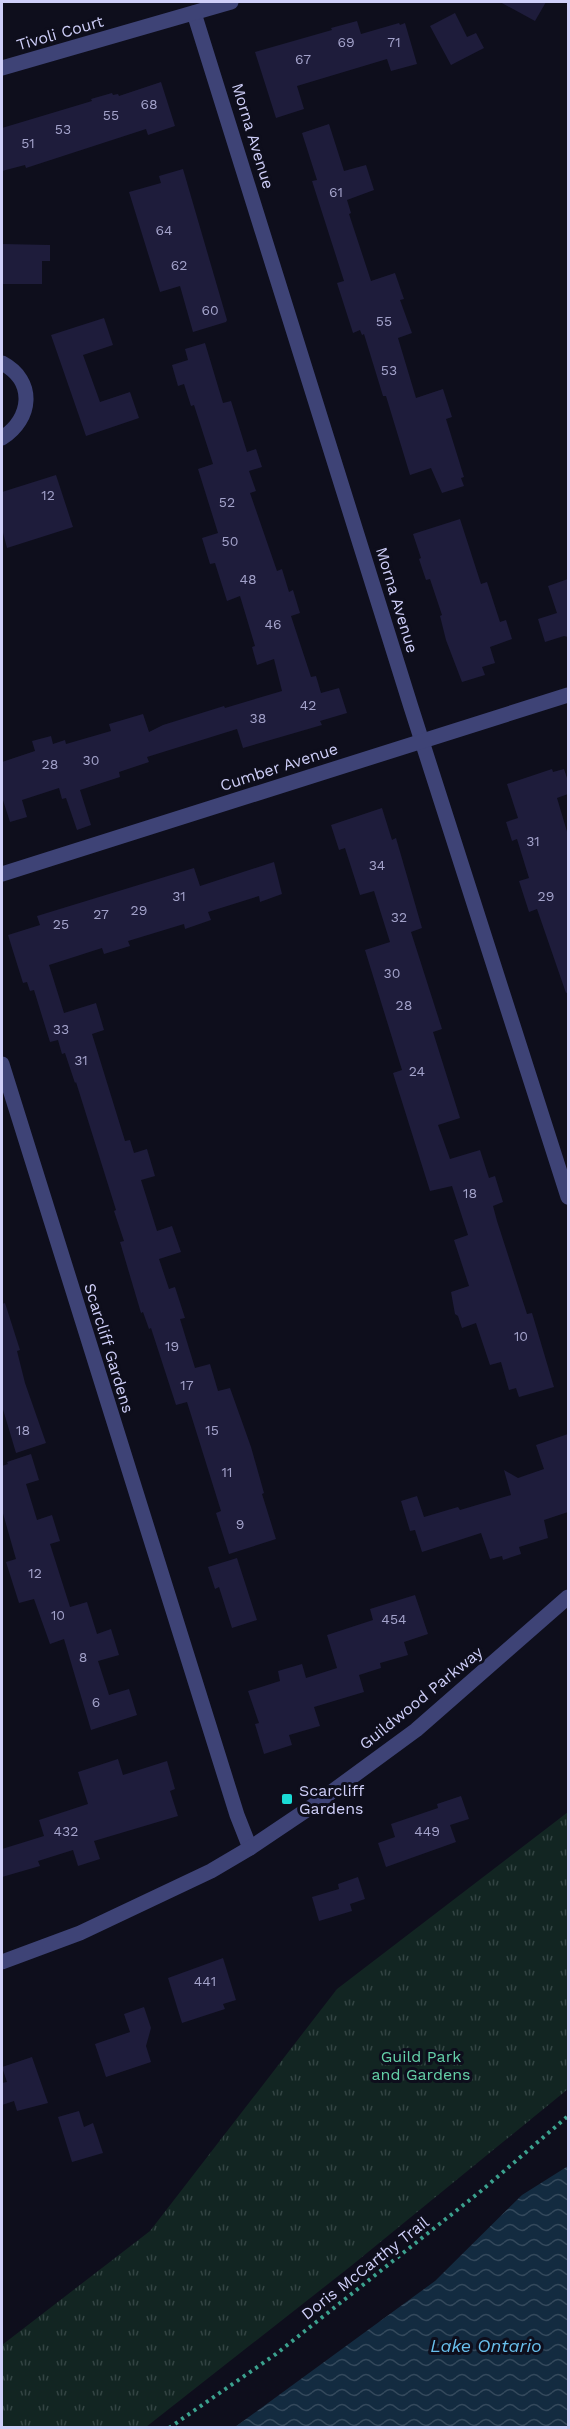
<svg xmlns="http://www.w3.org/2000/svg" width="570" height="2429" font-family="'Work Sans',sans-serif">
	<defs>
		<pattern id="park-tufts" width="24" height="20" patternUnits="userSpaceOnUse" patternTransform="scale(1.5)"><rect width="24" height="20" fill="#122522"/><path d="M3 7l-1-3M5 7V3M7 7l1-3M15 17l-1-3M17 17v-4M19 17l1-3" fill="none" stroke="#334443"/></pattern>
		<pattern id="water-waves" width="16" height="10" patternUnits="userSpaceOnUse" patternTransform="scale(1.5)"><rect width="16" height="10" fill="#132b40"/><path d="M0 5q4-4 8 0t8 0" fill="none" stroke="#34495c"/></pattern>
	</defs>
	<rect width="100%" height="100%" fill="#0e0e1c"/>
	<path fill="url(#park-tufts)" d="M568 1812V2089L351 2266 146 2427H2V2345L150 2231 337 1989Z"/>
	<path fill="url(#water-waves)" d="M568 2166V2427H235L435 2281 522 2195Z"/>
	<g fill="#1e1c3b">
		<path d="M500 2H546L535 21Z"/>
		<path d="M455 13 467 37 476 33 484 48 451 65 430 26Z"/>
		<path d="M357 21 361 34 399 23 400 25 405 23 417 64 391 71 387 59 297 86 304 109 276 118 255 52 332 30 331 28Z"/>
		<path d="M161 82 175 126 148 135 146 129 26 168 25 165 2 171V128L92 101 91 99 112 93 113 95 118 94 119 96Z"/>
		<path d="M329 124 344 171 366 165 374 190 347 200 351 213 349 214 371 281 395 273 404 299 400 300 412 333 398 338 416 398 443 389 452 417 446 419 464 477 461 478 464 486 442 493 431 468 410 475 386 396H383L364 334 362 335 360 330 353 333 337 283 344 281 312 181 317 180 302 133Z"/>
		<path d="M183 169 227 320 226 322 193 332 180 286 160 292 129 192 161 183 159 176Z"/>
		<path d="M2 244 50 245V261H42V284H2Z"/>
		<path d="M104 318 113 345 83 355 100 402 130 392 139 418 86 436 51 335Z"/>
		<path d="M205 343 223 403 231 401 247 452 256 449 262 467 249 471 256 491 250 493 277 571 282 569 289 592 293 590 300 613 291 616 311 677 316 676 321 693 339 688 347 713 320 721 322 725 243 748 237 729 147 757 149 762 119 772 120 777 80 790 91 825 77 830 66 798 62 799 59 788 22 800 27 817 10 822 2 797V762L35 751 32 741 51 736 53 744 65 740 66 744 111 731 109 724 143 714 149 732 163 725 224 706 225 708 282 691 274 659 257 665 252 647 255 646 240 596 227 601 215 563 210 564 202 538 218 533 198 469 213 464 194 405 191 406 184 384 178 386 172 365 188 360 185 349Z"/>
		<path d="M56 475 73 527 7 548 2 529V492Z"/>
		<path d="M460 519 481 584 487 582 500 622 506 620 512 639 490 647 495 663 482 667 485 675 462 682 446 640 440 616 442 615 430 579 426 580 419 559 421 558 413 534Z"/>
		<path d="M568 579V637L564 636 545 642 538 619 557 613 548 586Z"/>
		<path d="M552 769 553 772 564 769 568 781V794L557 798 568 835V992L566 993 537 909 529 912 519 881 529 878 517 839 512 841 506 822 518 818 507 784Z"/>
		<path d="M382 808 392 840 396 838 422 928 411 932 442 1029 433 1032 460 1118 438 1125 450 1159 480 1150 489 1178 495 1176 503 1202 493 1206 497 1221 527 1314 532 1313 554 1387 519 1397 516 1388 509 1390 501 1362 490 1365 476 1323 462 1328 458 1316 455 1314 451 1292 469 1286 454 1240 468 1235 452 1186 430 1191 393 1073 402 1070 365 950 390 942 374 891 360 895 345 848 339 850 331 825Z"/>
		<path d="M274 862 282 894 260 902 259 896 208 912 211 920 185 929 184 924 128 941 130 946 104 954 102 948 49 965 64 1013 96 1003 104 1030 92 1034 125 1141 130 1140 134 1153 147 1149 155 1176 141 1180 157 1231 172 1226 181 1252 159 1259 169 1289 175 1287 185 1318 180 1319 195 1368 210 1364 218 1391 230 1388 251 1447 264 1493 262 1494 276 1539 229 1554 216 1513 221 1511 187 1402 176 1405 151 1328 149 1329 143 1312 141 1313 120 1242 124 1241 114 1211 116 1210 76 1082 75 1083 65 1053 62 1054 58 1040 50 1042 34 990 30 991 27 982 23 983 8 935 40 925 37 916 194 868 200 886Z"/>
		<path d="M5 1303 20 1350 17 1351 25 1383 46 1443 16 1453 2 1406V1304Z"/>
		<path d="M568 1434V1512L544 1520 548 1538 519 1547 521 1554 503 1560 502 1556 490 1559 481 1533 422 1552 415 1530 410 1531 401 1501 417 1496 424 1517 458 1507 460 1510 511 1495 504 1470 518 1478 544 1469 536 1445Z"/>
		<path d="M31 1454 39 1480 26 1484 37 1520 52 1515 60 1541 50 1544 70 1607 87 1602 97 1634 111 1629 119 1655 98 1661 109 1695 129 1689 137 1715 91 1730 64 1639 50 1644 34 1599 19 1603 6 1562 16 1559 2 1510V1466L8 1464 7 1462Z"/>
		<path d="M237 1558 257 1620 232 1628 219 1587 215 1589 208 1567Z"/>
		<path d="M415 1595 428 1634 404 1642 408 1655 380 1663 381 1668 359 1675 364 1692 314 1707 320 1726 289 1735 292 1745 264 1754 255 1724 259 1723 248 1691 280 1681 278 1671 302 1664 306 1678 337 1668 327 1635 373 1620 370 1609Z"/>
		<path d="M118 1759 123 1775 167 1761 175 1789 170 1791 178 1816 94 1841 100 1859 78 1866 73 1850 38 1861 40 1866 2 1877V1849L44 1836 39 1820 88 1804 78 1772Z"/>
		<path d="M461 1796 469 1819 450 1825 456 1842 386 1867 378 1843 395 1837 391 1824 438 1808 437 1804Z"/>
		<path d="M358 1877 365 1899 350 1904 352 1911 319 1921 312 1897 339 1889 338 1884Z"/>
		<path d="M223 1958 236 2000 223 2004 225 2009 182 2023 168 1978Z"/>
		<path d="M144 2007 151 2028 146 2046 151 2062 106 2077 95 2044 130 2032 124 2014Z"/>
		<path d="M32 2057 48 2103 17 2111 14 2101 2 2105V2083L7 2082 2 2067Z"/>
		<path d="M79 2111 84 2127 93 2123 103 2153 72 2162 58 2117Z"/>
	</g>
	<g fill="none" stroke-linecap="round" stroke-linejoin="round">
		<path stroke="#3ba18e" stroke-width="4" stroke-dasharray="3 4.5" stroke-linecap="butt" d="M169 2428 276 2354 481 2191 568 2116"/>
		<g stroke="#3e4376" stroke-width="15">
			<path d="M194 13 411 707 568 1197"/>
			<path d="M2 68 231 2"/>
			<path d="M2 363C36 381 32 419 2 438"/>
			<path d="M2 874 568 695"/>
			<path d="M2 1064 237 1815 250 1848"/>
			<path d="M2 1962 80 1933 211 1871 250 1848 311 1807 416 1730 568 1597"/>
		</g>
	</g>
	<rect fill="#1adad5" stroke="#0e0e1c" stroke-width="2" x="281" y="1793" width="12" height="12" rx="3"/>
	<g text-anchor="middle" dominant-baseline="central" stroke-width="6" stroke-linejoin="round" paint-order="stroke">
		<g font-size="14" fill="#a3a2ca">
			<text x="346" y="42">69</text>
			<text x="394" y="42">71</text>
			<text x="303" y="59">67</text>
			<text x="149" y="104">68</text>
			<text x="111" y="115">55</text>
			<text x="63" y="129">53</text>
			<text x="28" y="143">51</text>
			<text x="336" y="192">61</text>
			<text x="164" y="230">64</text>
			<text x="179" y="265">62</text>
			<text x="210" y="310">60</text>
			<text x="384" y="321">55</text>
			<text x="389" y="370">53</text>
			<text x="48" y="495">12</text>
			<text x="227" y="502">52</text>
			<text x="230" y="541">50</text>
			<text x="248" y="579">48</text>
			<text x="273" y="624">46</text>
			<text x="308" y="705">42</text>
			<text x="258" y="718">38</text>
			<text x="91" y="760">30</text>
			<text x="50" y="764">28</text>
			<text x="533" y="841">31</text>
			<text x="377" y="865">34</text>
			<text x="179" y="896">31</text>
			<text x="546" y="896">29</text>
			<text x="139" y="910">29</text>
			<text x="101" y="914">27</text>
			<text x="399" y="917">32</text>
			<text x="61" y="924">25</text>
			<text x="392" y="973">30</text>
			<text x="404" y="1005">28</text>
			<text x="61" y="1029">33</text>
			<text x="81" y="1060">31</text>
			<text x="417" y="1071">24</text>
			<text x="470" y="1193">18</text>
			<text x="521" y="1336">10</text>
			<text x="172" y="1346">19</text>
			<text x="187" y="1385">17</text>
			<text x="23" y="1430">18</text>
			<text x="212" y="1430">15</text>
			<text x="227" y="1472">11</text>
			<text x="240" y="1524">9</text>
			<text x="35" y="1573">12</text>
			<text x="58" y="1615">10</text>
			<text x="394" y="1619">454</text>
			<text x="83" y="1657">8</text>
			<text x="96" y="1702">6</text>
			<text x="66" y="1831">432</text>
			<text x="427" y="1831">449</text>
			<text x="205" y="1981">441</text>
		</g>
		<g font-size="16" fill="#cfcff9" stroke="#0e0e1c">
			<text transform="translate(60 33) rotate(-16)">Tivoli Court</text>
			<text transform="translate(253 136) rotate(73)">Morna Avenue</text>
			<text transform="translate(397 600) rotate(73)">Morna Avenue</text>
			<text transform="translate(279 767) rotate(-18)">Cumber Avenue</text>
			<text transform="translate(109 1348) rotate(73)">Scarcliff Gardens</text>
			<text transform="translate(421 1698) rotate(-39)">Guildwood Parkway</text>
			<text transform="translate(365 2268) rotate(-38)">Doris McCarthy Trail</text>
		</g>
		<g font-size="16" fill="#cfcff9" stroke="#0e0e1c" text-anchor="start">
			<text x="299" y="1790">Scarcliff<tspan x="299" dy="18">Gardens</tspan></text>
		</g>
		<g font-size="16" fill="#64d0a8" stroke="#0e0e1c">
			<text x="421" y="2056">Guild Park<tspan x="421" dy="18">and Gardens</tspan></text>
		</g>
		<g font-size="18" font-style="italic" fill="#69c0ed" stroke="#0e0e1c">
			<text x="486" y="2345">Lake Ontario</text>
		</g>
	</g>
	<rect width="570" height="2429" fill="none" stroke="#cfcff9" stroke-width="6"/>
</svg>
